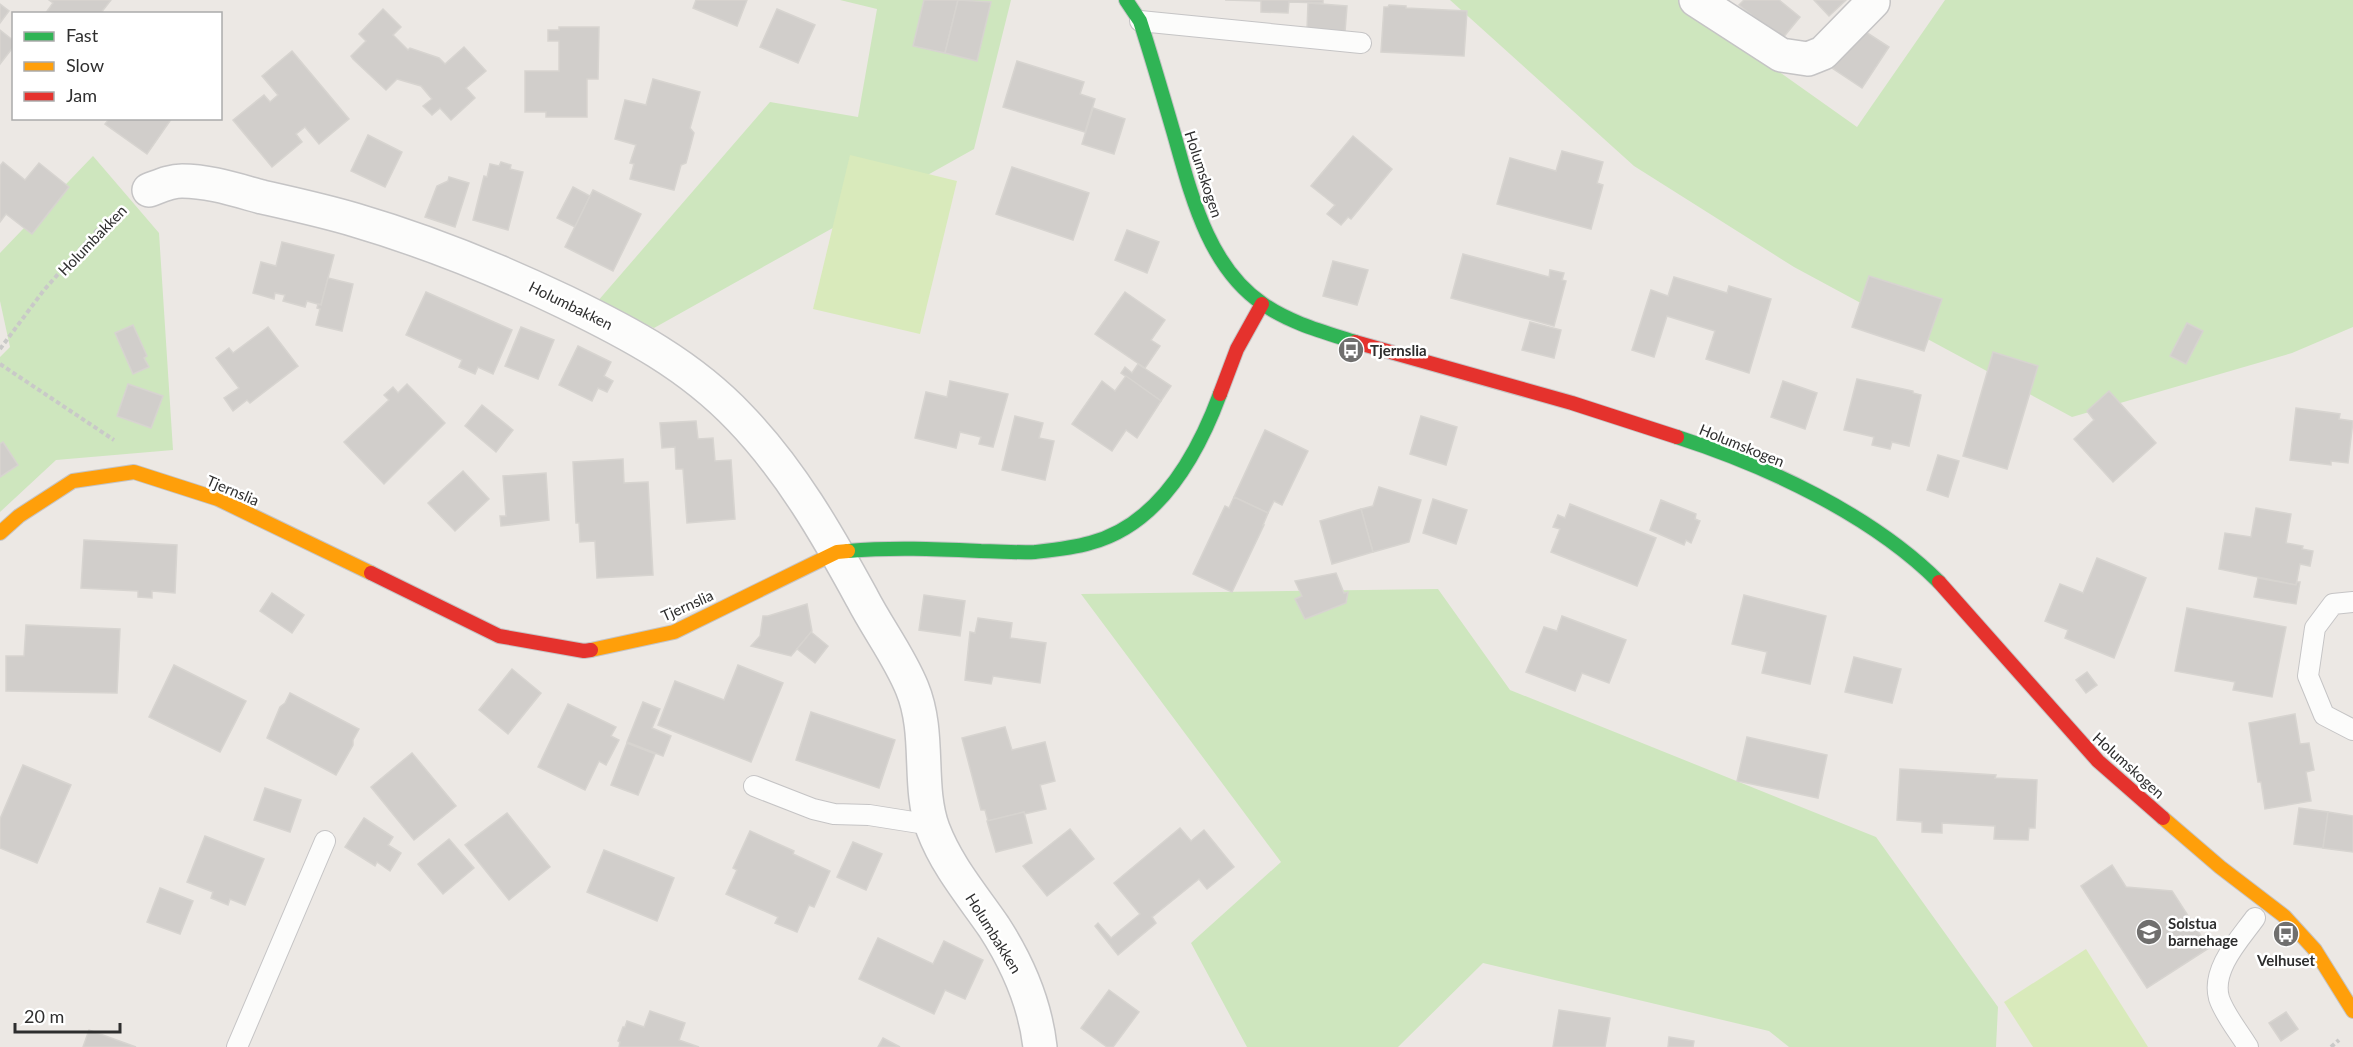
<svg xmlns="http://www.w3.org/2000/svg" width="2353" height="1047" font-family="Lato,sans-serif">
	<rect width="100%" height="100%" fill="#ece8e4"/>
	<g fill="#cee6be">
		<path d="M840 0H1011L974 149 654 328 597 302 770 102 858 117 877 9Z"/>
		<path d="M1450 0H1678L1857 127 1945 0H2353V327L2292 353 2072 417 1794 267 1634 166Z"/>
		<path d="M93 156 159 233 173 450 56 460 0 512V357L10 347 0 301V253Z"/>
		<path d="M1438 589 1510 690 1876 837 1998 1007 1996 1047H1789L1769 1031 1483 963 1398 1047H1247L1191 943 1281 862 1081 594Z"/>
	</g>
	<g fill="#d9eabb">
		<path d="M850 155 957 181 920 334 813 309Z"/>
		<path d="M2086 949 2148 1047H2033L2004 1002Z"/>
	</g>
	<g fill="#d1cecb" stroke="#d7d4d0" stroke-width="1.5">
		<path d="M49 0H111L100 14H45L53 3Z"/>
		<path d="M696 0H747L737 26 693 8Z"/>
		<path d="M924 0H958L945 53 913 46Z"/>
		<path d="M958 0 991 2 977 61 945 53Z"/>
		<path d="M1225 0H1323V3L1289 2 1288 13 1261 12V1Z"/>
		<path d="M1744 0H1779L1800 17 1782 39 1739 5Z"/>
		<path d="M1814 0H1846L1829 16Z"/>
		<path d="M1308 3 1347 6 1345 32 1307 30Z"/>
		<path d="M0 4 9 11 0 23Z"/>
		<path d="M1389 5 1406 6V8L1467 11 1464 56 1381 52 1384 7H1388Z"/>
		<path d="M383 9 401 27 393 35 408 50 410 48 439 58 445 64 464 47 486 71 466 88 475 98 451 120 440 108 432 115 423 106 432 99 421 86 397 79 386 90 353 59 351 56 366 41 359 34Z"/>
		<path d="M777 9 815 25 798 63 760 47Z"/>
		<path d="M559 27H599L598 79H587V117H546V112H525V71H559V41H548V30H559Z"/>
		<path d="M1858 27 1889 47 1862 88 1832 68Z"/>
		<path d="M0 30 14 41V46L0 64Z"/>
		<path d="M292 51 349 119 319 144 305 127 296 134 302 142 272 167 233 120 264 95 270 102 278 95 262 76Z"/>
		<path d="M1017 61 1084 82 1080 94 1095 99 1085 132 1003 107Z"/>
		<path d="M653 79 700 92 690 128 694 133 686 163 681 165 674 190 630 179 634 164 630 163 636 145 615 139 625 100 646 105Z"/>
		<path d="M1093 108 1125 119 1114 154 1082 144Z"/>
		<path d="M110 118H172L147 154 105 124Z"/>
		<path d="M368 135 402 152 385 187 351 171Z"/>
		<path d="M1353 136 1392 169 1351 219 1348 217 1341 225 1327 214 1335 205 1311 186Z"/>
		<path d="M1562 151 1603 162 1597 183 1603 185 1591 229 1497 204 1510 158 1556 171Z"/>
		<path d="M3 162 25 180 39 163 69 187 32 234 6 214 0 222V166Z"/>
		<path d="M501 162 511 165 510 169 523 172 508 230 473 220 484 176 487 177 490 164 499 166Z"/>
		<path d="M1012 167 1089 193 1073 240 996 214Z"/>
		<path d="M449 177 469 183 455 227 425 217 437 186 448 181Z"/>
		<path d="M573 187 590 196 575 227 557 218Z"/>
		<path d="M593 190 641 214 613 271 565 247Z"/>
		<path d="M1127 230 1159 242 1147 273 1115 260Z"/>
		<path d="M282 242 334 255 321 305 307 301 305 307 283 301 285 295 275 293 274 299 253 293 261 262 276 266Z"/>
		<path d="M1463 254 1549 277 1550 270 1564 273 1562 280 1566 281 1554 326 1451 298Z"/>
		<path d="M1333 261 1368 270 1357 305 1323 296Z"/>
		<path d="M1869 276 1942 299 1924 351 1852 327Z"/>
		<path d="M1674 277 1727 293 1729 286 1771 299 1749 373 1706 359 1715 331 1667 316 1654 357 1632 350 1651 290 1668 296Z"/>
		<path d="M328 278 353 284 342 331 316 325 320 309 317 308 318 304 321 305Z"/>
		<path d="M426 292 512 330 493 374 478 367 475 374 459 367 462 360 406 335Z"/>
		<path d="M1125 292 1165 320 1151 340 1160 346 1145 368 1095 334Z"/>
		<path d="M1530 322 1561 330 1554 358 1522 350Z"/>
		<path d="M2187 323 2203 331 2186 364 2170 356Z"/>
		<path d="M133 325 147 356 144 358 149 367 133 374 115 333Z"/>
		<path d="M268 327 298 366 250 403 247 400 233 411 224 398 239 388 216 358 229 348 233 353Z"/>
		<path d="M521 327 554 340 538 379 505 366Z"/>
		<path d="M578 346 611 362 604 376 613 381 607 392 598 388 592 401 559 385Z"/>
		<path d="M1993 352 2038 366 2007 469 1963 456Z"/>
		<path d="M1138 364 1171 386 1161 401 1121 373 1125 367 1132 373Z"/>
		<path d="M1126 376 1161 401 1137 438 1126 430 1112 451 1072 424 1102 381 1115 391Z"/>
		<path d="M1857 379 1913 391V393L1921 395 1909 446 1892 442 1890 449 1872 445 1874 437 1844 430Z"/>
		<path d="M950 381 1008 394 993 447 979 444 981 437 960 432 956 448 915 438 926 392 947 397Z"/>
		<path d="M1783 381 1817 393 1805 429 1771 417Z"/>
		<path d="M128 384 163 396 151 428 117 416Z"/>
		<path d="M407 384 445 423 384 484 344 442 389 400 384 395 393 387 398 393Z"/>
		<path d="M2109 391 2156 443 2113 482 2074 439 2094 420 2087 411Z"/>
		<path d="M482 405 513 430 496 452 465 426Z"/>
		<path d="M2296 408 2340 414 2339 419 2353 421 2348 463 2331 461V465L2290 460Z"/>
		<path d="M1015 416 1043 423 1039 438 1054 441 1045 480 1002 470Z"/>
		<path d="M1421 416 1457 427 1446 465 1410 454Z"/>
		<path d="M696 421 698 439 713 438 715 461 731 460 735 519 687 523 683 469H676L675 447 662 448 660 423Z"/>
		<path d="M1265 430 1308 451 1282 505 1274 501 1268 513 1234 497Z"/>
		<path d="M3 442 18 465 0 477V444Z"/>
		<path d="M1938 455 1959 461 1948 497 1927 490Z"/>
		<path d="M623 459 624 483 648 482 653 575 597 578 595 541 580 542 579 523H576L573 462Z"/>
		<path d="M463 471 489 499 455 531 428 503Z"/>
		<path d="M546 473 549 520 501 526 500 516H506L503 476Z"/>
		<path d="M1379 487 1421 500 1409 542 1373 552 1361 509 1373 506Z"/>
		<path d="M1234 497 1268 513 1263 525H1264L1232 592 1193 574 1225 506 1229 508Z"/>
		<path d="M1433 499 1467 510 1456 544 1423 533Z"/>
		<path d="M1661 500 1696 514 1695 519 1700 521 1691 543 1686 540 1684 545 1650 530Z"/>
		<path d="M1570 504 1656 538 1637 586 1551 552 1560 529 1553 527 1558 515 1565 518Z"/>
		<path d="M2256 508 2291 514 2286 543 2303 546 2302 549 2313 551 2310 566 2300 564 2296 585 2219 569 2225 533 2251 537Z"/>
		<path d="M1361 509 1373 552 1332 564 1320 521Z"/>
		<path d="M84 540 177 545 175 593 152 591V598L138 597V591L81 588Z"/>
		<path d="M2097 558 2146 578 2114 658 2065 638 2068 630 2045 621 2060 584 2083 593Z"/>
		<path d="M1336 573 1344 593 1348 592 1346 603 1305 619 1295 599 1302 596 1295 581Z"/>
		<path d="M2258 578 2296 585 2297 582H2300L2296 604 2254 597Z"/>
		<path d="M272 593 304 615 292 633 260 611Z"/>
		<path d="M924 595 965 601 960 636 919 630Z"/>
		<path d="M1744 595 1826 616 1810 684 1762 673 1767 652 1732 644Z"/>
		<path d="M807 604 812 631 791 656 751 646 760 636 763 616H768Z"/>
		<path d="M2187 608 2286 627 2272 697 2233 690 2235 682 2175 671Z"/>
		<path d="M1562 616 1626 640 1609 683 1582 673 1575 691 1526 672 1544 627 1557 631Z"/>
		<path d="M978 618 1012 623 1010 638 1046 643 1040 683 993 676 991 684 965 680 970 632 975 633Z"/>
		<path d="M26 625 120 629 117 693 6 691V656H24Z"/>
		<path d="M811 632 828 646 815 663 797 649Z"/>
		<path d="M1854 657 1901 669 1892 703 1845 692Z"/>
		<path d="M174 665 246 701 220 752 149 717Z"/>
		<path d="M738 665 783 683 751 762 658 725 675 681 724 700Z"/>
		<path d="M512 669 541 693 508 734 479 710Z"/>
		<path d="M2087 672 2097 685 2086 693 2076 680Z"/>
		<path d="M290 693 359 729 353 740V745L336 775 267 738 280 707 285 703Z"/>
		<path d="M643 702 660 709 652 728 671 736 663 756 627 742Z"/>
		<path d="M568 704 616 727 611 736 619 740 606 765 599 761 585 790 538 767Z"/>
		<path d="M811 712 895 740 879 788 796 760Z"/>
		<path d="M2295 714 2300 744 2309 743 2314 770 2306 772 2311 801 2265 809 2261 782H2258L2249 723Z"/>
		<path d="M1005 727 1012 750 1045 742 1055 781 1040 785 1046 809 1025 814 1024 812 988 821 985 810H981L962 738Z"/>
		<path d="M1747 737 1827 755 1818 798 1737 781Z"/>
		<path d="M627 743 655 754 638 795 611 785Z"/>
		<path d="M412 753 456 806 414 840 371 787Z"/>
		<path d="M23 765 71 785 37 863 0 848V819Z"/>
		<path d="M1900 769 1996 775 1995 778 2037 780 2035 828H2029L2028 840 1994 839 1995 826 1942 823V833L1922 832V822L1897 820Z"/>
		<path d="M265 788 301 800 290 832 254 820Z"/>
		<path d="M2299 808 2328 812 2323 848 2294 844Z"/>
		<path d="M1024 812 1032 843 996 852 987 821Z"/>
		<path d="M2328 812 2353 816V852L2323 848Z"/>
		<path d="M507 813 550 867 509 900 465 845Z"/>
		<path d="M364 818 393 837 388 845 401 853 390 871 377 862 375 866 345 847Z"/>
		<path d="M1180 828 1191 841 1204 830 1234 867 1207 889 1199 879 1152 917 1156 923 1118 955 1095 926 1098 923 1111 938 1140 914 1114 883Z"/>
		<path d="M1070 829 1094 859 1047 896 1023 866Z"/>
		<path d="M750 831 794 851 793 854 830 871 814 907 809 905 797 932 775 923 778 917 726 894 737 870 733 868Z"/>
		<path d="M205 836 264 859 245 905 230 899 228 905 211 898 213 892 187 882Z"/>
		<path d="M449 839 474 868 443 894 418 864Z"/>
		<path d="M853 842 882 854 866 890 837 877Z"/>
		<path d="M604 850 674 878 657 921 587 892Z"/>
		<path d="M2112 865 2126 887 2172 891 2209 948 2147 988 2081 886Z"/>
		<path d="M160 888 193 901 180 934 147 922Z"/>
		<path d="M878 938 933 964 944 941 983 960 965 999 945 990 934 1014 859 979Z"/>
		<path d="M1109 990 1139 1012 1113 1047H1107L1081 1028Z"/>
		<path d="M1559 1010 1610 1018 1605 1047H1553Z"/>
		<path d="M650 1011 685 1023 679 1040 699 1047H619L620 1042 618 1041 623 1027H625L627 1021 644 1027Z"/>
		<path d="M2286 1012 2298 1029 2281 1041 2269 1023Z"/>
		<path d="M89 1030 136 1047H83Z"/>
		<path d="M1669 1037 1694 1041 1693 1047H1668Z"/>
		<path d="M883 1038 900 1047H878Z"/>
	</g>
	<g fill="none" stroke-linecap="round" stroke-linejoin="round">
		<g stroke="#c5c4c5" stroke-width="22">
			<g id="lane">
				<path d="M1140 21 1361 43"/>
				<path d="M2353 602 2333 604 2315 628 2308 676 2324 715 2353 730"/>
				<path d="M754 786 813 809 834 814 869 815 932 825"/>
				<path d="M237 1047 325 841"/>
				<path d="M2248 1047C2239 1032 2224 1014 2219 998 2211 969 2240 939 2255 918"/>
			</g>
		</g>
		<g stroke="#c5c4c5" stroke-width="36">
			<g id="street">
				<path d="M1696 0 1781 55 1808 59 1823 53 1873 2"/>
				<path d="M149 190C160 186 170 181 182 181 209 181 236 190 262 197 293 204 325 211 355 220 430 242 494 268 565 302 629 333 690 365 740 418 791 471 827 534 862 598 878 629 899 656 912 688 931 734 917 785 933 829 947 866 972 895 994 927 1018 964 1035 1003 1040 1047"/>
			</g>
		</g>
		<g stroke="#c5c4c5" stroke-width="16">
			<g id="fast">
				<path d="M1126 0 1140 21C1152 58 1163 96 1174 134 1191 194 1208 267 1263 304 1290 323 1324 332 1355 342"/>
				<path d="M1677 437C1767 466 1872 515 1939 582"/>
				<path d="M848 551C892 547 936 549 981 551 999 551 1018 553 1035 552 1053 550 1073 548 1090 543 1159 525 1197 456 1220 394"/>
			</g>
		</g>
		<g stroke="#c5c4c5" stroke-width="16">
			<g id="slow">
				<path d="M0 533 19 516 73 481 134 472 218 499 371 573"/>
				<path d="M591 650 674 632 837 552 848 551"/>
				<path d="M2163 818 2220 867 2284 916 2315 950 2353 1011"/>
			</g>
		</g>
		<g stroke="#c5c4c5" stroke-width="16">
			<g id="jam">
				<path d="M1355 342 1572 403 1677 437"/>
				<path d="M1220 394 1237 349 1262 304"/>
				<path d="M371 573 499 636 584 651 591 650"/>
				<path d="M1939 582 2098 761 2163 818"/>
			</g>
		</g>
		<g stroke="#c9c9c8" stroke-width="4" stroke-dasharray="4.5 3" stroke-linecap="butt">
			<path d="M0 349 44 290 97 230 120 209"/>
			<path d="M0 364 114 440"/>
			<path d="M2331 1047 2339 1040"/>
		</g>
		<use href="#lane" stroke="#fcfcfb" stroke-width="20"/>
		<use href="#street" stroke="#fcfcfb" stroke-width="33"/>
		<use href="#fast" stroke="#30b455" stroke-width="14"/>
		<use href="#slow" stroke="#ff9f0a" stroke-width="14"/>
		<use href="#jam" stroke="#e5322d" stroke-width="14"/>
	</g>
	<defs>
		<g id="bus-disc" transform="scale(1.35)"><circle r="9.5" fill="#706f6e" stroke="#fff"/><path d="M-5-6H5V4H4V6H2V4H-2V6H-4V4H-5ZM-3.5-4V0h7V-4ZM-3.5 1.2v1.5H-2V1.2ZM2 1.2v1.5H3.5V1.2Z" fill="#fff"/></g>
		<g id="school-disc" transform="scale(1.35)"><circle r="9.5" fill="#706f6e" stroke="#fff"/><path d="M0-5L7-2L0 1L-7-2ZM-4 1L0 2.5L4 1V4Q0 6-4 4Z" fill="#fff"/></g>
	</defs>
	<g fill-rule="evenodd">
		<use href="#bus-disc" x="1351" y="350"/>
		<use href="#school-disc" x="2149" y="932"/>
		<use href="#bus-disc" x="2286" y="934"/>
	</g>
	<g text-anchor="middle" dominant-baseline="central" stroke-width="5" stroke-linejoin="round" paint-order="stroke">
		<g font-size="15" fill="#2e2e2e" stroke="#fff">
			<text transform="translate(1204 174) rotate(72)">Holumskogen</text>
			<text transform="translate(92 240) rotate(-46)">Holumbakken</text>
			<text transform="translate(571 305) rotate(26)">Holumbakken</text>
			<text transform="translate(1742 445) rotate(22)">Holumskogen</text>
			<text transform="translate(233 490) rotate(23)">Tjernslia</text>
			<text transform="translate(687 605) rotate(-24)">Tjernslia</text>
			<text transform="translate(2129 765) rotate(42)">Holumskogen</text>
			<text transform="translate(994 933) rotate(58)">Holumbakken</text>
		</g>
		<g font-size="15" font-weight="bold" fill="#2e2e2e" stroke="#fff" text-anchor="start">
			<text x="1370" y="350">Tjernslia</text>
			<text x="2168" y="923">Solstua<tspan x="2168" dy="17">barnehage</tspan></text>
			<text x="2286" y="960" text-anchor="middle">Velhuset</text>
		</g>
	</g>
	<rect x="12" y="12" width="210" height="108" fill="#ffffff" stroke="#ababab" stroke-width="1.5"/>
	<rect x="24" y="32" width="30" height="9" fill="#30b455" stroke="#ababab" stroke-width="1.5"/>
	<text x="66" y="42" font-size="18" fill="#2e2e2e">Fast</text>
	<rect x="24" y="62" width="30" height="9" fill="#ff9f0a" stroke="#ababab" stroke-width="1.5"/>
	<text x="66" y="72" font-size="18" fill="#2e2e2e">Slow</text>
	<rect x="24" y="92" width="30" height="9" fill="#e5322d" stroke="#ababab" stroke-width="1.5"/>
	<text x="66" y="102" font-size="18" fill="#2e2e2e">Jam</text>
	<path d="M15 1023v9h105v-9" fill="none" stroke="#2e2e2e" stroke-width="3"/>
	<text x="24" y="1023" font-size="18" fill="#2e2e2e" stroke="#ffffff" stroke-width="4.5" paint-order="stroke">20 m</text>
</svg>
